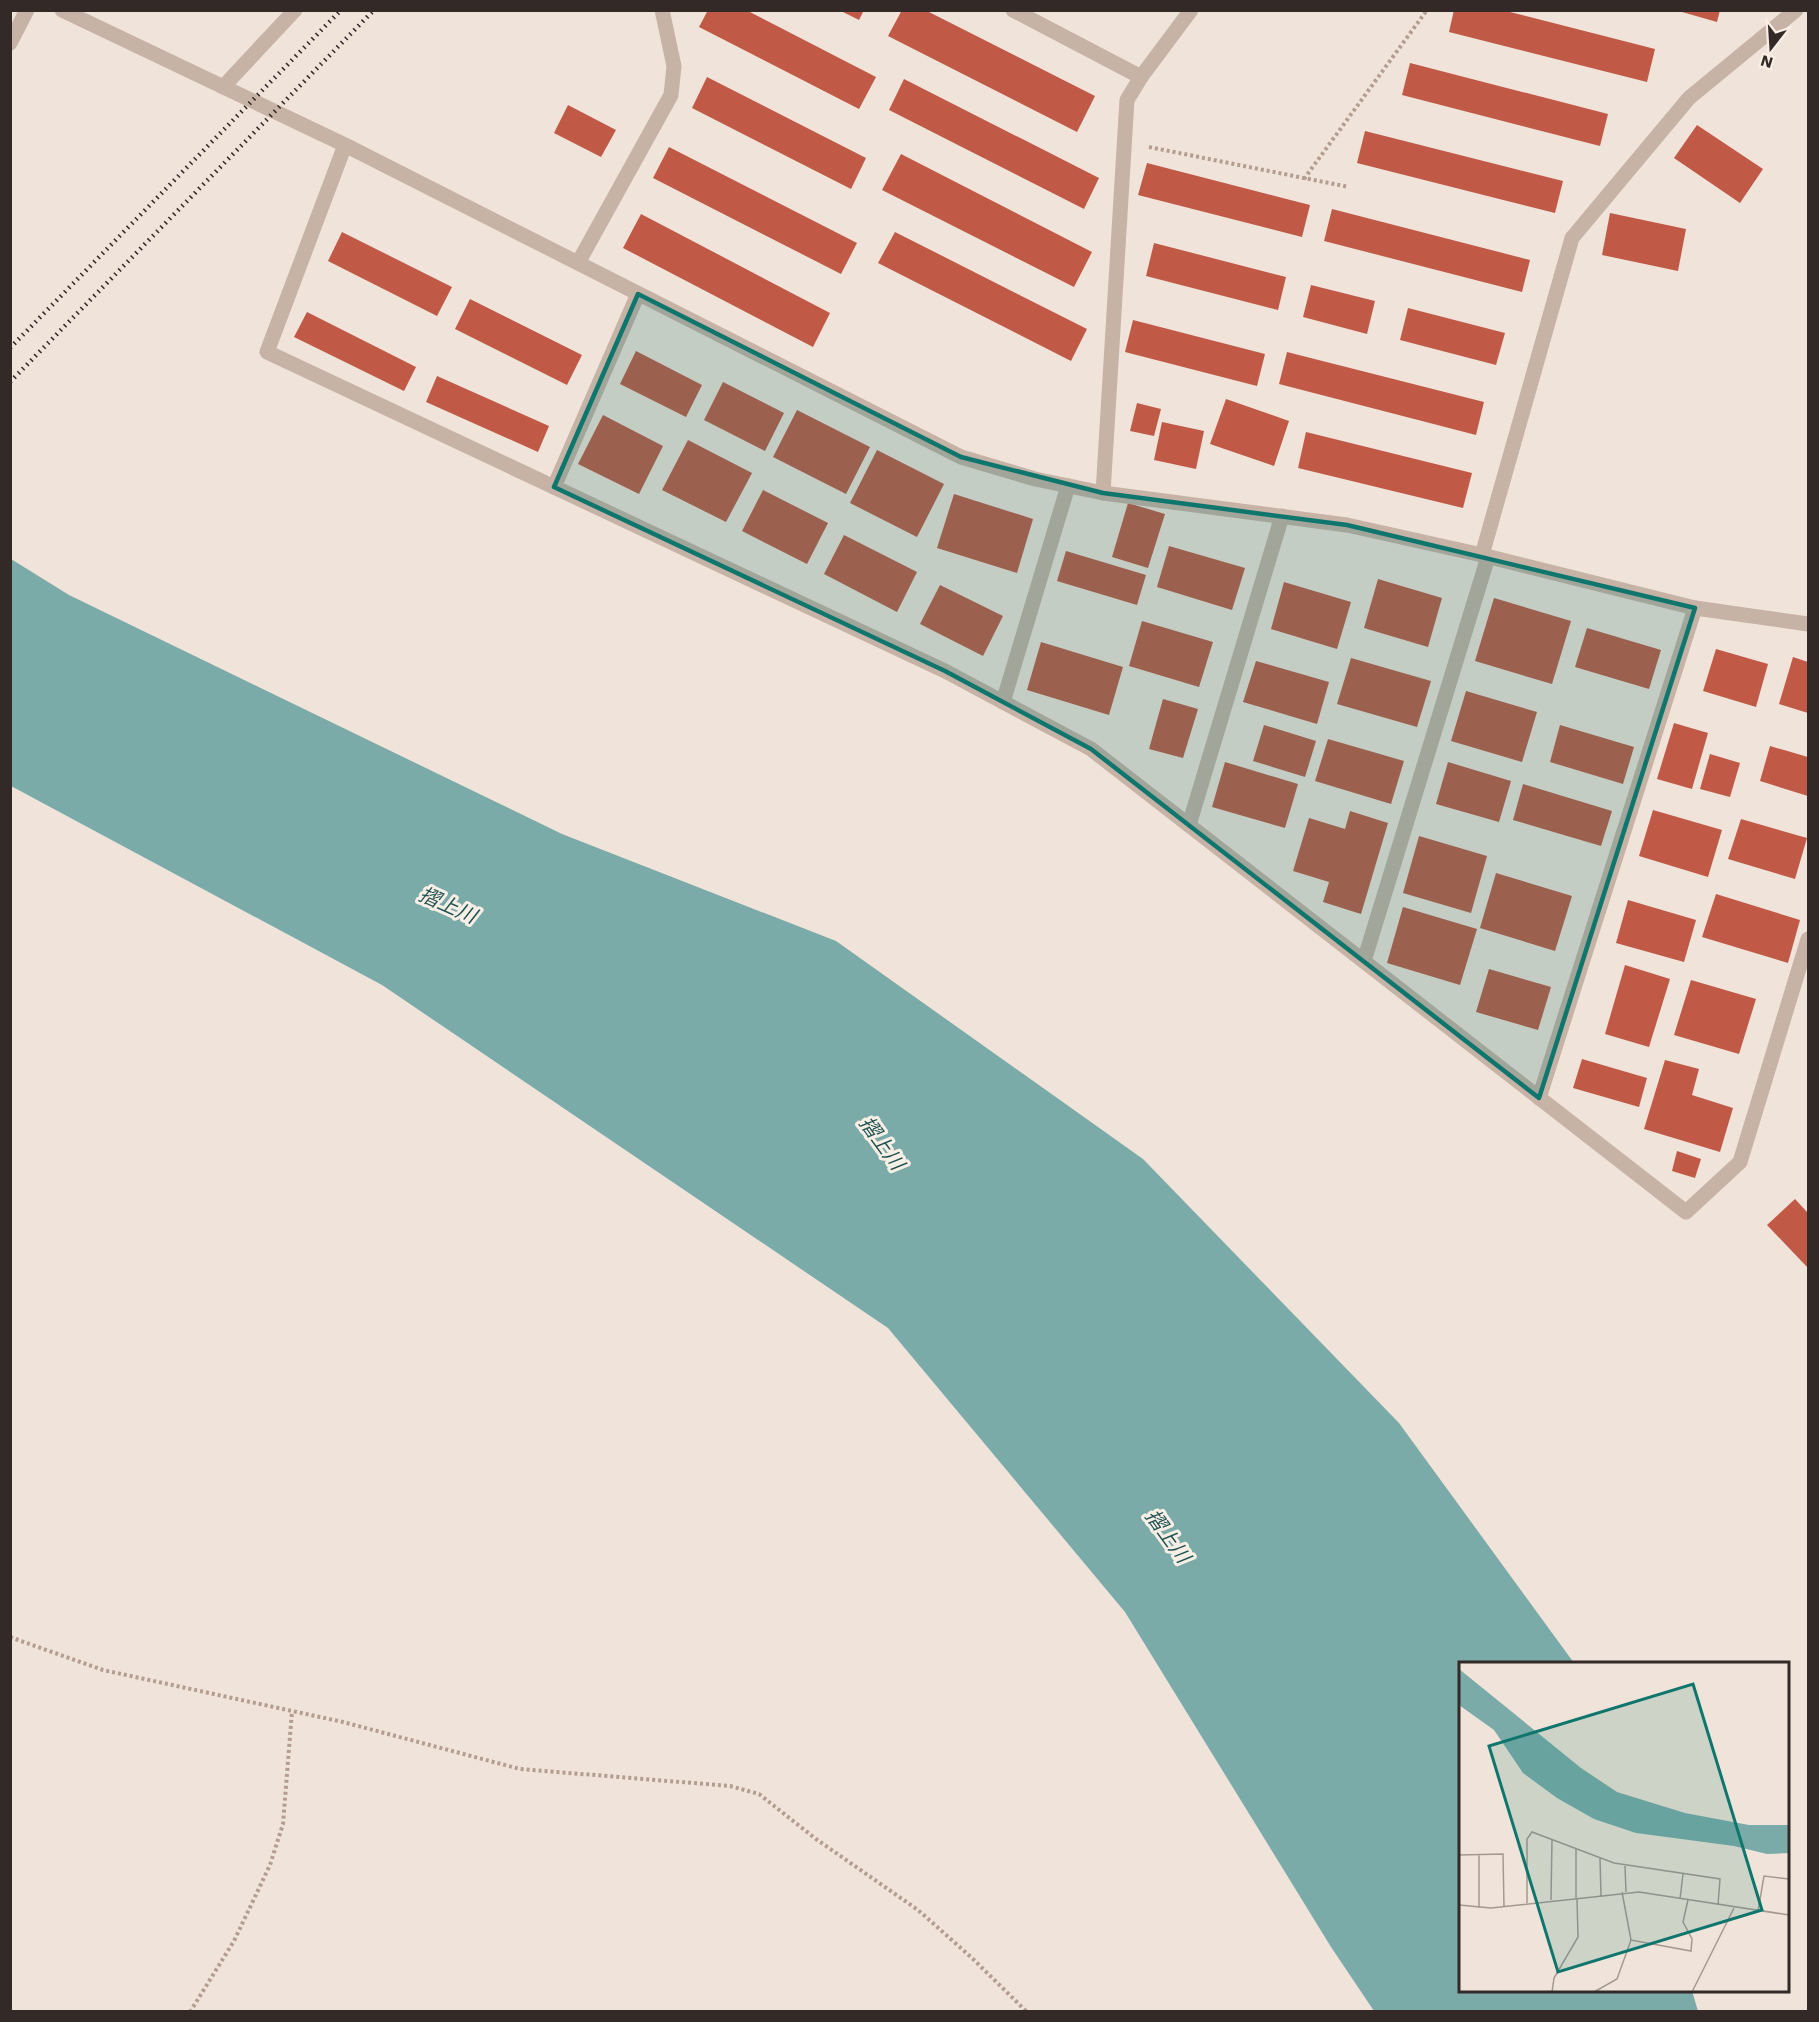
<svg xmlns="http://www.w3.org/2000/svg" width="1819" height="2022" font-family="'Work Sans','Noto Sans JP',sans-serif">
	<rect width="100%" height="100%" fill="#f0e3d9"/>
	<path fill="#7aaba9" d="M11 559 69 595 562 834 836 941 1143 1159 1399 1423 1574 1663 1460 1664V1990L1692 1991 1698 2011H1374L1331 1947 1125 1612 888 1328 382 985 11 786Z"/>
	<g fill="#c05a47">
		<path d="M708 10H746L876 77 859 109 699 27Z"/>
		<path d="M839 10H864L859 20Z"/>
		<path d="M902 10H925L1095 96 1077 132 888 36Z"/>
		<path d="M1454 10H1502L1655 49 1647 82 1449 32Z"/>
		<path d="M1675 10H1720L1717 22Z"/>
		<path d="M1410 63 1608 114 1600 146 1402 95Z"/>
		<path d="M707 77 866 158 851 189 692 108Z"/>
		<path d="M904 79 1099 178 1084 209 889 110Z"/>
		<path d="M568 105 616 130 601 157 554 133Z"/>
		<path d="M1697 125 1763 169 1740 203 1674 158Z"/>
		<path d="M1365 131 1563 181 1555 213 1357 163Z"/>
		<path d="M669 147 857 243 841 274 653 178Z"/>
		<path d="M901 154 1092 252 1074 287 882 190Z"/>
		<path d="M1147 163 1310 205 1302 237 1138 195Z"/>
		<path d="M1332 209 1530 260 1522 292 1324 241Z"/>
		<path d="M1610 213 1686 229 1678 271 1602 255Z"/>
		<path d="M641 214 830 313 813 347 623 248Z"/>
		<path d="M342 232 452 287 437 316 328 261Z"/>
		<path d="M895 232 1087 329 1071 361 878 263Z"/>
		<path d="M1154 243 1286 277 1278 310 1146 276Z"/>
		<path d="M1311 285 1375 301 1367 334 1303 317Z"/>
		<path d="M470 299 582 355 567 385 455 329Z"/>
		<path d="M1408 308 1505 333 1496 365 1400 340Z"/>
		<path d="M307 312 416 367 404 391 294 337Z"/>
		<path d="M1133 320 1265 354 1257 386 1125 352Z"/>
		<path d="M636 351 702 385 686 417 620 384Z"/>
		<path d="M1287 352 1484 402 1476 435 1279 384Z"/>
		<path d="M437 376 549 426 538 452 426 402Z"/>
		<path d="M723 382 784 413 765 451 704 420Z"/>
		<path d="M1226 399 1289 421 1274 466 1210 444Z"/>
		<path d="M1137 403 1161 409 1154 436 1130 431Z"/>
		<path d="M797 410 870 447 846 494 773 457Z"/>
		<path d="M603 415 663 446 639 494 578 464Z"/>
		<path d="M1162 422 1204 431 1196 469 1154 460Z"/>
		<path d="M1306 432 1472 473 1463 508 1298 468Z"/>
		<path d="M688 440 752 473 726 522 662 490Z"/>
		<path d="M877 450 944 484 917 537 850 503Z"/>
		<path d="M763 490 828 523 807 564 742 531Z"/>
		<path d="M954 494 1033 519 1017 573 937 548Z"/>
		<path d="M1128 503 1165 514 1148 568 1112 557Z"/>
		<path d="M844 535 917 572 897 612 824 574Z"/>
		<path d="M1169 546 1245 568 1232 610 1157 587Z"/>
		<path d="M1066 551 1146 575 1137 605 1057 581Z"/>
		<path d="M1378 579 1442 598 1428 647 1364 628Z"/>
		<path d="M1284 582 1351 602 1337 649 1271 629Z"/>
		<path d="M940 585 1003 616 983 656 920 624Z"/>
		<path d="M1494 598 1571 621 1552 684 1475 661Z"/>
		<path d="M1142 621 1213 642 1199 687 1129 666Z"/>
		<path d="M1587 628 1661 650 1649 689 1575 667Z"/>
		<path d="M1041 642 1123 667 1109 715 1027 690Z"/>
		<path d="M1716 649 1768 664 1756 707 1703 691Z"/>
		<path d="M1793 657 1808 662V713L1779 704Z"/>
		<path d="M1351 658 1431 681 1417 727 1337 704Z"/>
		<path d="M1256 661 1329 682 1317 724 1243 702Z"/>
		<path d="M1466 691 1537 712 1522 762 1451 741Z"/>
		<path d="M1163 699 1198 709 1183 758 1149 749Z"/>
		<path d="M1674 723 1708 733 1692 789 1657 779Z"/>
		<path d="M1264 725 1316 741 1305 777 1253 761Z"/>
		<path d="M1560 725 1634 747 1623 784 1550 762Z"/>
		<path d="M1328 739 1404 761 1391 804 1315 781Z"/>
		<path d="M1770 746 1808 757V796L1760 781Z"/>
		<path d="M1710 754 1740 763 1730 797 1700 789Z"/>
		<path d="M1225 762 1298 784 1285 828 1212 807Z"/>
		<path d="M1448 762 1511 781 1499 822 1436 804Z"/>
		<path d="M1523 784 1612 811 1601 846 1513 820Z"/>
		<path d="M1653 810 1722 830 1708 877 1639 856Z"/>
		<path d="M1350 811 1388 823 1361 914 1323 902 1329 882 1293 871 1309 818 1345 829Z"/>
		<path d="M1741 819 1807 838 1795 879 1728 859Z"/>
		<path d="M1419 836 1487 856 1471 913 1403 893Z"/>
		<path d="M1496 873 1572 896 1555 951 1480 928Z"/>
		<path d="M1716 894 1800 920 1788 963 1702 937Z"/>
		<path d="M1628 900 1696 920 1684 962 1616 943Z"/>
		<path d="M1403 907 1477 929 1460 985 1387 963Z"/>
		<path d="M1625 965 1670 979 1649 1047 1605 1034Z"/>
		<path d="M1489 969 1551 987 1538 1030 1476 1012Z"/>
		<path d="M1691 980 1756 999 1739 1054 1674 1035Z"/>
		<path d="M1582 1059 1647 1078 1639 1107 1573 1088Z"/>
		<path d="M1665 1060 1699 1069 1692 1095 1733 1108 1720 1152 1644 1129Z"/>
		<path d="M1677 1151 1701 1159 1695 1178 1672 1171Z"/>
		<path d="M1795 1199 1808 1213V1268L1767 1225Z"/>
	</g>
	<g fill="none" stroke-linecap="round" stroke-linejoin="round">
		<g stroke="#b39c90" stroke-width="4" stroke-dasharray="3 3" stroke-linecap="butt">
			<path d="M1149 147 1349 187"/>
			<path d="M1304 179 1427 10"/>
			<path d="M10 1637 103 1670 343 1722 520 1769 730 1786 759 1794 816 1839 918 1910 972 1958 1027 2012"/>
			<path d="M190 2012 234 1941 270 1865 283 1824 292 1711"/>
		</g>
		<g stroke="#c7b2a6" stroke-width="15">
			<path d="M62 10 345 145 961 457 1035 479 1103 493 1347 525 1482 555 1695 608 1808 624"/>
			<path d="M1013 10 1141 77 1191 10"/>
			<path d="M10 43 27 10"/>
			<path d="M223 87 295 10"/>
			<path d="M345 145 267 352 945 671 1091 749 1686 1212 1740 1162 1808 939"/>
			<path d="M578 263 671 95 674 66 662 10"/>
			<path d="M554 487 638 294"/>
			<path d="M1103 493 1127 100 1141 77"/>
			<path d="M1482 555 1572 238 1689 98 1796 10"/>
			<path d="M1003 702 1068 486"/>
			<path d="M1189 825 1282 516"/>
			<path d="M1364 961 1488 557"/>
			<path d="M1539 1098 1695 608"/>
		</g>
		<g stroke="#332926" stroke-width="4.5" stroke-dasharray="1.5 4.5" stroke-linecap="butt">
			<path d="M10 348 341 10"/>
			<path d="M10 382 374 10"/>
		</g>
	</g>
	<path fill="#0f766e" fill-opacity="0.2" stroke="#0f766e" stroke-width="4.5" stroke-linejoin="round" d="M638 294 961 457 1103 493 1347 525 1695 608 1539 1098 1091 749 945 671 554 487Z"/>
	<g text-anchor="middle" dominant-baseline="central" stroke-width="6" stroke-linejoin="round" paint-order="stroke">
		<g font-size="20" font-style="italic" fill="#1e5252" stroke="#f8eee5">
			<text transform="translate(448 905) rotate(24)">摺上川</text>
			<text transform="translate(882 1143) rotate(54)">摺上川</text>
			<text transform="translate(1168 1536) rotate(54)">摺上川</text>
		</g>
	</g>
	<g transform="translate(1459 1662)">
		<rect width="330" height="330" fill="#f0e3d9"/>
		<path d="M0 7 122 106 158 130 226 151 290 163H330V191L308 192 275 184 177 171 135 157 98 136 64 111 35 68 0 43Z" fill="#7aaba9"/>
		<path fill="none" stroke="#a49991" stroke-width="1.5" d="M0 193 44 192 45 245M141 196 142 234M166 204 167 230M163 230 172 278M117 236V187M221 237 224 212M92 238 93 178M68 241V177L73 170 155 201 261 217 259 243M0 243 32 246 180 230 330 253M20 246V192M299 249 305 214 330 217M93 330 95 316 119 275 118 236M135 330 158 317 172 278 232 289 233 277 224 260 229 238M233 330 275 246"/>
		<path fill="#0f766e" fill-opacity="0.15" stroke="#0f766e" stroke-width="3" d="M234 22 303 248 99 310 30 84Z"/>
		<rect width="330" height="330" fill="none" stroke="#332926" stroke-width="3"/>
	</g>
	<rect width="1819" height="2022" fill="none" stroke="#332926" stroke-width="24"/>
	<g transform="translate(1771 48) rotate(197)" stroke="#f8eee5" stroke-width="4.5" paint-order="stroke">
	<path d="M0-4.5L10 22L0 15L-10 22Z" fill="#332926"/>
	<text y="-9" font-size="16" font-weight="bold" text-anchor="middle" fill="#332926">N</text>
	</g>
</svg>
